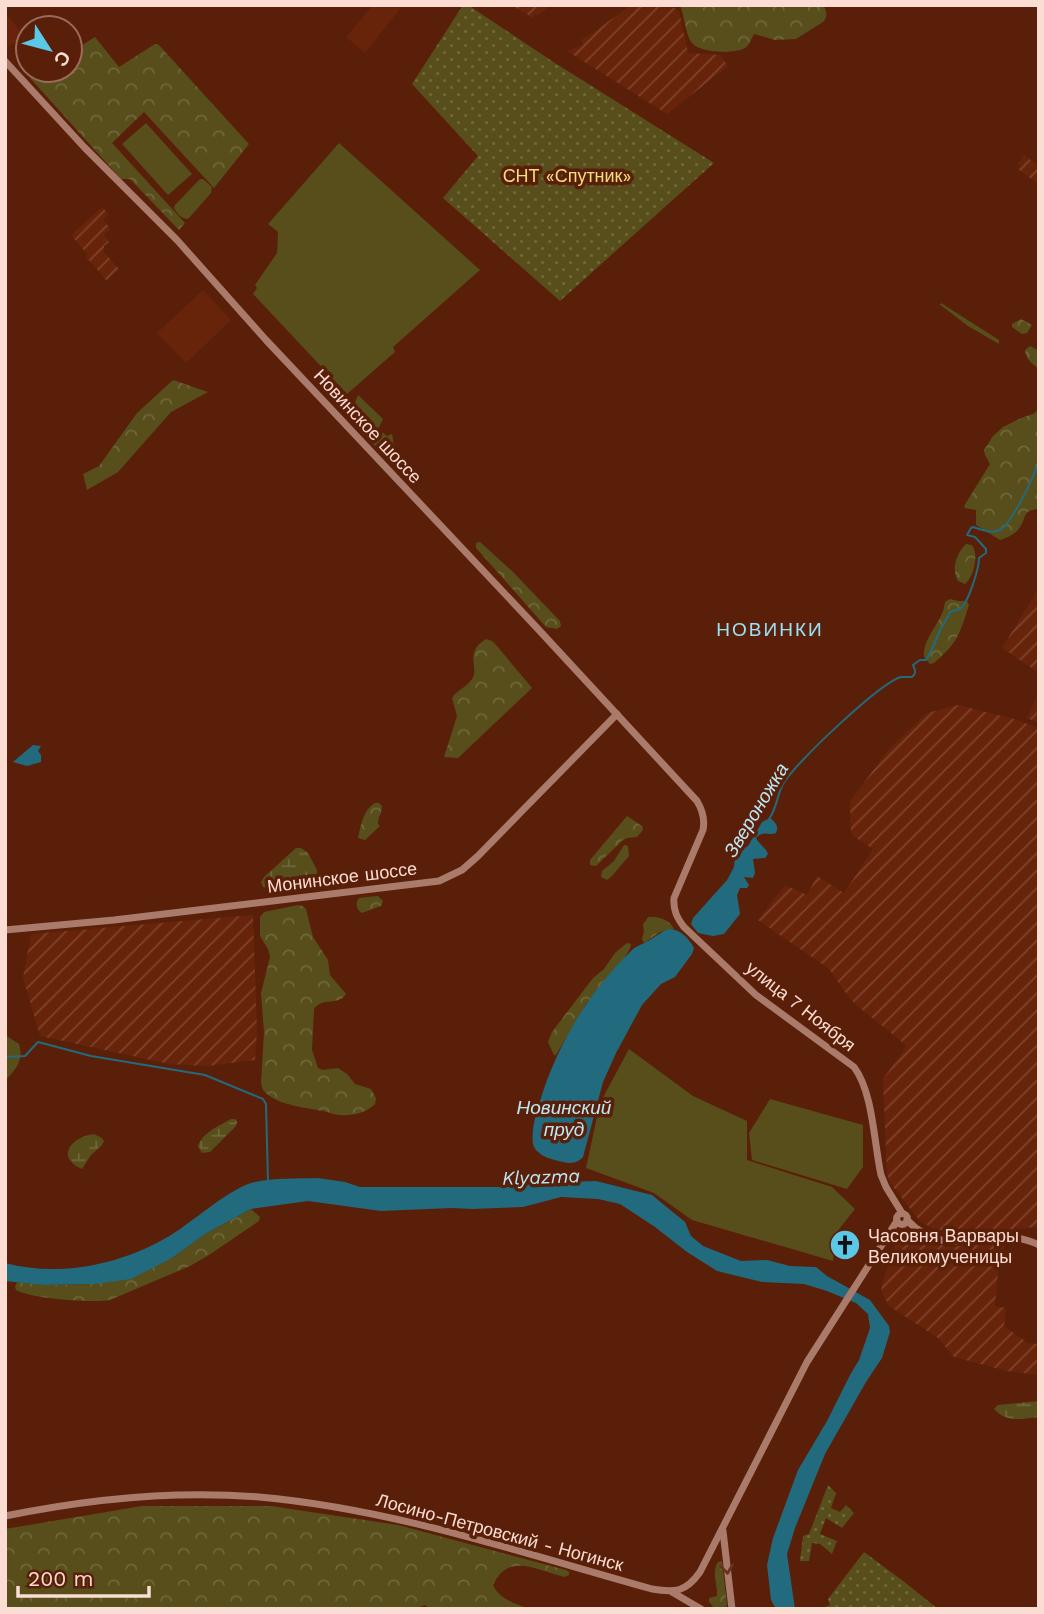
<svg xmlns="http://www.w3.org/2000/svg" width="1044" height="1614" font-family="'Work Sans',sans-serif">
	<defs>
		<pattern id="industrial-furrows" width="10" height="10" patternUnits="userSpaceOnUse" patternTransform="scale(1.75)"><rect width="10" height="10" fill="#67240a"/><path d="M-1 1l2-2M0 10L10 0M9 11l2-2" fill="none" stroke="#7e432d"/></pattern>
		<pattern id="forest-crowns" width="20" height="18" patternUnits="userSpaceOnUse" patternTransform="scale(1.75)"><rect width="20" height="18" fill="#574e1b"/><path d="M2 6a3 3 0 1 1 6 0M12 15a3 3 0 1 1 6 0" fill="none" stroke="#70673b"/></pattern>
		<pattern id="wetland-marsh" width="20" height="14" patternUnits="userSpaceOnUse" patternTransform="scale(1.75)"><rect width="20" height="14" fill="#574e1b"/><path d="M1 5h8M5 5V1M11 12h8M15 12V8" fill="none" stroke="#70673b"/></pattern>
		<pattern id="garden-dots" width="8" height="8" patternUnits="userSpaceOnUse" patternTransform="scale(1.75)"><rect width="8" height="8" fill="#574e1b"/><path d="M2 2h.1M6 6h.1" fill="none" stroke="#70673b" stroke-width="1.8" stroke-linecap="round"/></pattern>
	</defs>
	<rect width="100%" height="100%" fill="#5a1f09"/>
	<g fill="#67240a">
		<path d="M373 5H403L365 53 346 37Z"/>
		<path d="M7 15 24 36 5 49V17Z"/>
		<path d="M203 290 231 320 186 363 157 333Z"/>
	</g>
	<g fill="url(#industrial-furrows)">
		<path d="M511 5H545L548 7 538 15 535 14 533 18Z"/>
		<path d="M631 5H670L679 11 688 53 720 55 728 66 667 114 567 51 583 45 581 40 594 32Z"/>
		<path d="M1024 155 1039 166V185L1018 169 1020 166 1018 164Z"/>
		<path d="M102 207 109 214 103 220 111 229 104 234 109 242 104 246V252L119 269 107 281 86 257 87 254 71 235Z"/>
		<path d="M1039 588V673L1002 648Z"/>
		<path d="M1039 692V723L1027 718Z"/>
		<path d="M958 705 1014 719 1039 728V1229L1034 1227 980 1234 953 1233 934 1229 920 1221 890 1183 887 1174 883 1079 907 1046 855 1004 844 991 829 969 758 920 785 885 807 895 817 876 844 893 873 849 853 836 851 832 850 801 890 748 927 713Z"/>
		<path d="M253 915 257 1032 255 1060 207 1066 169 1064 40 1036 23 978 31 934Z"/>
		<path d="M904 1227 919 1237 947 1247 1005 1243 998 1271 995 1306 1006 1308 1004 1326 1028 1343 1039 1344V1375L1007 1371 954 1357 938 1338 889 1306 881 1291 883 1280 901 1228Z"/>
	</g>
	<g fill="#574e1b">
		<path d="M146 123 192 174 168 195 122 144Z"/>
		<path d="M339 143 480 270 393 347 395 352 347 394 253 294 257 288 255 285 277 253 278 232 268 224Z"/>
		<path d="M200 179H203L212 187 211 193 189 218 187 219C181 218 177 214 174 208L175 205Z"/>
		<path d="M5 1035 19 1044C24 1060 16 1069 5 1081Z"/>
		<path d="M629 1049 693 1096 747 1121V1160L832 1187 855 1209 836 1233 833 1261 692 1220 654 1193 586 1168 600 1103Z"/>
		<path d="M770 1099 863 1125V1167L847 1189 752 1160 749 1133Z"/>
	</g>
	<g fill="url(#forest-crowns)">
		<path d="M680 5H823C827 11 828 17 823 22L796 39 775 40 754 34C751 39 750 45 745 48 735 54 699 53 692 43 686 36 684 15 680 5Z"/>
		<path d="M95 37 119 67 155 44H158L249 144 214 188 144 112 112 143 185 223 179 230 130 179H121L30 78 43 70H70V53Z"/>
		<path d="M941 303 999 340V344L968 326 942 306 940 305Z"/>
		<path d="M1021 319 1032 325 1027 333 1022 334 1012 327V324Z"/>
		<path d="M1030 346 1039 351V369C1032 364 1025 358 1025 350Z"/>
		<path d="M173 380 208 392 171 412 118 472 87 490 83 474 99 466 137 413Z"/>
		<path d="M330 384 354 405 358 395 383 419 378 429 387 436 392 434 395 452 387 459 360 429 362 424 354 419Z"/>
		<path d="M1039 409V509C1022 510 1027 517 1020 527 1016 534 1007 538 1000 540L976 525V510L965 508 964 506 990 464 985 455 984 450 993 436 1003 427 1021 418 1033 414Z"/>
		<path d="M480 542 512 571 560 621 561 626 557 629 546 627 476 548V543Z"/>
		<path d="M966 544 972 545C979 555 974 576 965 584L958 581C951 569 956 554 966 544Z"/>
		<path d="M950 599 958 601H967L969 605C960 633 958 643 934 663L930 664 924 657C923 635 943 623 945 602Z"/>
		<path d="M486 639 492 641 497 646 532 688 458 758 444 757 457 716 452 698C457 690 467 687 472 679 480 668 463 653 486 639Z"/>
		<path d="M375 803H379L382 806C382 812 378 817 378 824L380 826 365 840 358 838C361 825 363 810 375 803Z"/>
		<path d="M627 816 642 826 643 830 637 837 627 838 623 840 596 866 590 865V860Z"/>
		<path d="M624 845 628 846 629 856 612 876 607 880 601 877 602 871 614 861Z"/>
		<path d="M378 896 383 901 381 906 362 913C356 910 355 903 359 898Z"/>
		<path d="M298 905 303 906 306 909 313 937 328 960 330 975 346 994C339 1006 322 997 314 1009L312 1050 318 1068 323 1070 338 1068 347 1074 355 1084 371 1089 376 1098 375 1104C367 1113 352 1116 340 1115 334 1115 329 1112 323 1111 307 1108 278 1105 266 1093 262 1090 262 1087 261 1083L264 1032 261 993 270 957 268 949 260 936V917L264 912Z"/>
		<path d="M648 917C658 916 670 920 674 929L660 932 644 943 642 939 644 931 643 925Z"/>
		<path d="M627 943 631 944C631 949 626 954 624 959L586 1004 556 1055H554L548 1042 552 1032 593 978 604 969 615 953Z"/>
		<path d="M251 1209 260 1217 259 1221 209 1255 190 1266 110 1300C90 1303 33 1299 16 1290L15 1287 17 1282 44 1285 96 1284 172 1258 205 1234Z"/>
		<path d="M142 1506H271L398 1525 566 1570 569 1572V1575L565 1577C538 1571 509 1551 493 1585 500 1600 515 1603 529 1609H430L425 1605 415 1609H5V1529Z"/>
		<path d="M722 1561 727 1605 725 1609H715L709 1602V1598L717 1596C718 1584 711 1573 718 1562Z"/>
	</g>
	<g fill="url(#wetland-marsh)">
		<path d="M296 848H301L308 853 317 870C317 874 316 878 314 881 307 888 272 890 263 887L261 882 264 877Z"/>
		<path d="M231 1119H235L237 1122 236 1126 210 1152 202 1153 198 1146C203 1132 219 1126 231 1119Z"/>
		<path d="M94 1134 102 1138 104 1141 102 1145 91 1155 82 1169C55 1157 71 1137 94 1134Z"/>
		<path d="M1039 1401V1417C1021 1419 1007 1423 994 1409L998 1405Z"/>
	</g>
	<g fill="url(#garden-dots)">
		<path d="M463 5H468L555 63 714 163 560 301 443 198 478 156 412 84Z"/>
		<path d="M828 1485 836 1493 831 1508 840 1512 846 1505 854 1513 842 1528 826 1518 820 1534 837 1541 832 1554 820 1544 812 1543 809 1561H800L803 1536 809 1534Z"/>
		<path d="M864 1552 907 1584 938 1609H825V1607L830 1605 828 1599Z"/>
	</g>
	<g fill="#226a7d">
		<path d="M33 745 41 746 38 751 41 755V762L27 766 13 762Z"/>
		<path d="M770 818C776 823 779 826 776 833 769 836 762 830 756 838 759 844 766 848 768 854L765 858 753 859 755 873 753 878 744 877 749 885 747 888H740L737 895 740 914 724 934 713 936 698 933 691 924 693 918 727 880 734 867 735 855 737 852 748 846 762 822Z"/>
		<path d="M669 929C681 929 689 939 694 948L692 954 675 977 661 984 642 1005 616 1053 603 1082 583 1157C577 1163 572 1164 563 1162 553 1160 536 1156 533 1144 531 1131 536 1113 540 1101 557 1045 589 991 632 950 636 946 641 945 646 942 654 938 660 932 669 929Z"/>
		<path d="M318 1178 345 1182 360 1187H514L529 1183 596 1181 652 1195 685 1222 691 1236 703 1246 741 1261 767 1260 790 1266 816 1267 827 1276 870 1300 889 1326 890 1332 882 1358 866 1382 825 1454 795 1528 787 1554 795 1609H776L771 1600 767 1565 773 1538 798 1470 827 1421 850 1375 859 1360 870 1328 868 1314 856 1303 827 1291 804 1284 762 1282 717 1271 687 1252 655 1227 620 1204 598 1199 561 1197 523 1207 473 1209 452 1208 381 1211 308 1201 251 1209 205 1234 172 1258 131 1279 96 1284 44 1285 5 1281V1263C61 1278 123 1264 171 1235 195 1220 223 1194 248 1184 269 1177 296 1179 318 1178Z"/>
	</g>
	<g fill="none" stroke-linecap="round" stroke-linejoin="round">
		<g stroke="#226a7d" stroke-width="2">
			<path d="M769 819C777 808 777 795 783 784 794 764 881 682 901 677 905 677 909 677 912 677 917 673 915 670 913 665L920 660H926C932 651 935 642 939 633 941 626 947 620 950 612 954 611 957 610 961 608 969 601 979 568 979 558L986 553V549L975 537 967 535 971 528 973 527C982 530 992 534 1000 530 1011 524 1032 481 1036 468L1039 467"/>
			<path d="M5 1057 25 1056 38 1042 91 1056 205 1075 263 1099 266 1104 268 1182"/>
		</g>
		<g stroke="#aa7b6b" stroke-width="7">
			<path d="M5 61 84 147 177 240 266 340 538 629 697 801C703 811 705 820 703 830L674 898C673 910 677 918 684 927L756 995 854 1067C873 1092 874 1143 881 1175L886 1187 902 1213"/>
			<path d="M5 930 114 920 439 881 462 870 478 856 617 714"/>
			<circle cx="902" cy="1219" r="5.5"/>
			<path d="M907 1220C949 1265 992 1221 1039 1245"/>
			<path d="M5 1516C88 1499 174 1490 259 1497 394 1509 522 1553 652 1589 675 1593 686 1592 700 1572L807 1362 897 1221"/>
			<path d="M723 1531 732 1609"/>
			<path d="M672 1592 701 1609"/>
		</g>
	</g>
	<defs><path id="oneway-chevron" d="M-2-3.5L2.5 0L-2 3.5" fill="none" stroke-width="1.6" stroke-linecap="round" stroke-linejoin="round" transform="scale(1.75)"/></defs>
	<use stroke="#6a311d" href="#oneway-chevron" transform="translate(727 1569) rotate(83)"/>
	<defs>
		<g id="church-disc" transform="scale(1.575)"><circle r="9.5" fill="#5bc8e7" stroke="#5a1f09"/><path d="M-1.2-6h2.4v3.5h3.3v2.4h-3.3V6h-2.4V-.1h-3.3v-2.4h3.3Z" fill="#111"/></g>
	</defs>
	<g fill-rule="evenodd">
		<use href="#church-disc" x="845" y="1245"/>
	</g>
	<g text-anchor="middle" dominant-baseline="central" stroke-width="7" stroke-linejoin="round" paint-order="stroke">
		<g font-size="18" fill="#f1df7a" stroke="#5a1f09">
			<text x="567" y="175">СНТ «Спутник»</text>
		</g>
		<g font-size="18" fill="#fcddd3" stroke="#5a1f09">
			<text transform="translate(368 426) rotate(47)">Новинское шоссе</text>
			<text transform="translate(342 877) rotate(-7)">Монинское шоссе</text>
			<text transform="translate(801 1006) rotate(38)">улица 7 Ноября</text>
			<text transform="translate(500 1532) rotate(15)">Лосино-Петровский - Ногинск</text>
		</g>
		<g font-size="18" fill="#fcddd3" stroke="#5a1f09" text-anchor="start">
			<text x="868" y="1235">Часовня Варвары<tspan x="868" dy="21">Великомученицы</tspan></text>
		</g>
		<g font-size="19" letter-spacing="2" fill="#98e2f9" stroke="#5a1f09">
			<text x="770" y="629">НОВИНКИ</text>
		</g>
		<g font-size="19" font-style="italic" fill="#bce8f6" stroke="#5a1f09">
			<text transform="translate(756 810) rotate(-59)">Звероножка</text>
			<text x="564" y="1107">Новинский<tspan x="564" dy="22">пруд</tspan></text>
			<text transform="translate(541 1177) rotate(-2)">Klyazma</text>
		</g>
	</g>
	<rect width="1044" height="1614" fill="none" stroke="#fcddd3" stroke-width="14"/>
	<g transform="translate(49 49) rotate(126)"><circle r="33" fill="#5a1f09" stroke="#9b6b5a" stroke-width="2"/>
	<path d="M0-5L12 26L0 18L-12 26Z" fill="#5bc8e7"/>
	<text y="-10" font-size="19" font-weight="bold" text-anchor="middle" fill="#fcddd3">С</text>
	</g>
	<path d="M18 1586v10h131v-10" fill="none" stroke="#fcddd3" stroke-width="3.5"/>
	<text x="28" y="1586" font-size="21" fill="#fcddd3" stroke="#5a1f09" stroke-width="5" paint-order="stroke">200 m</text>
</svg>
